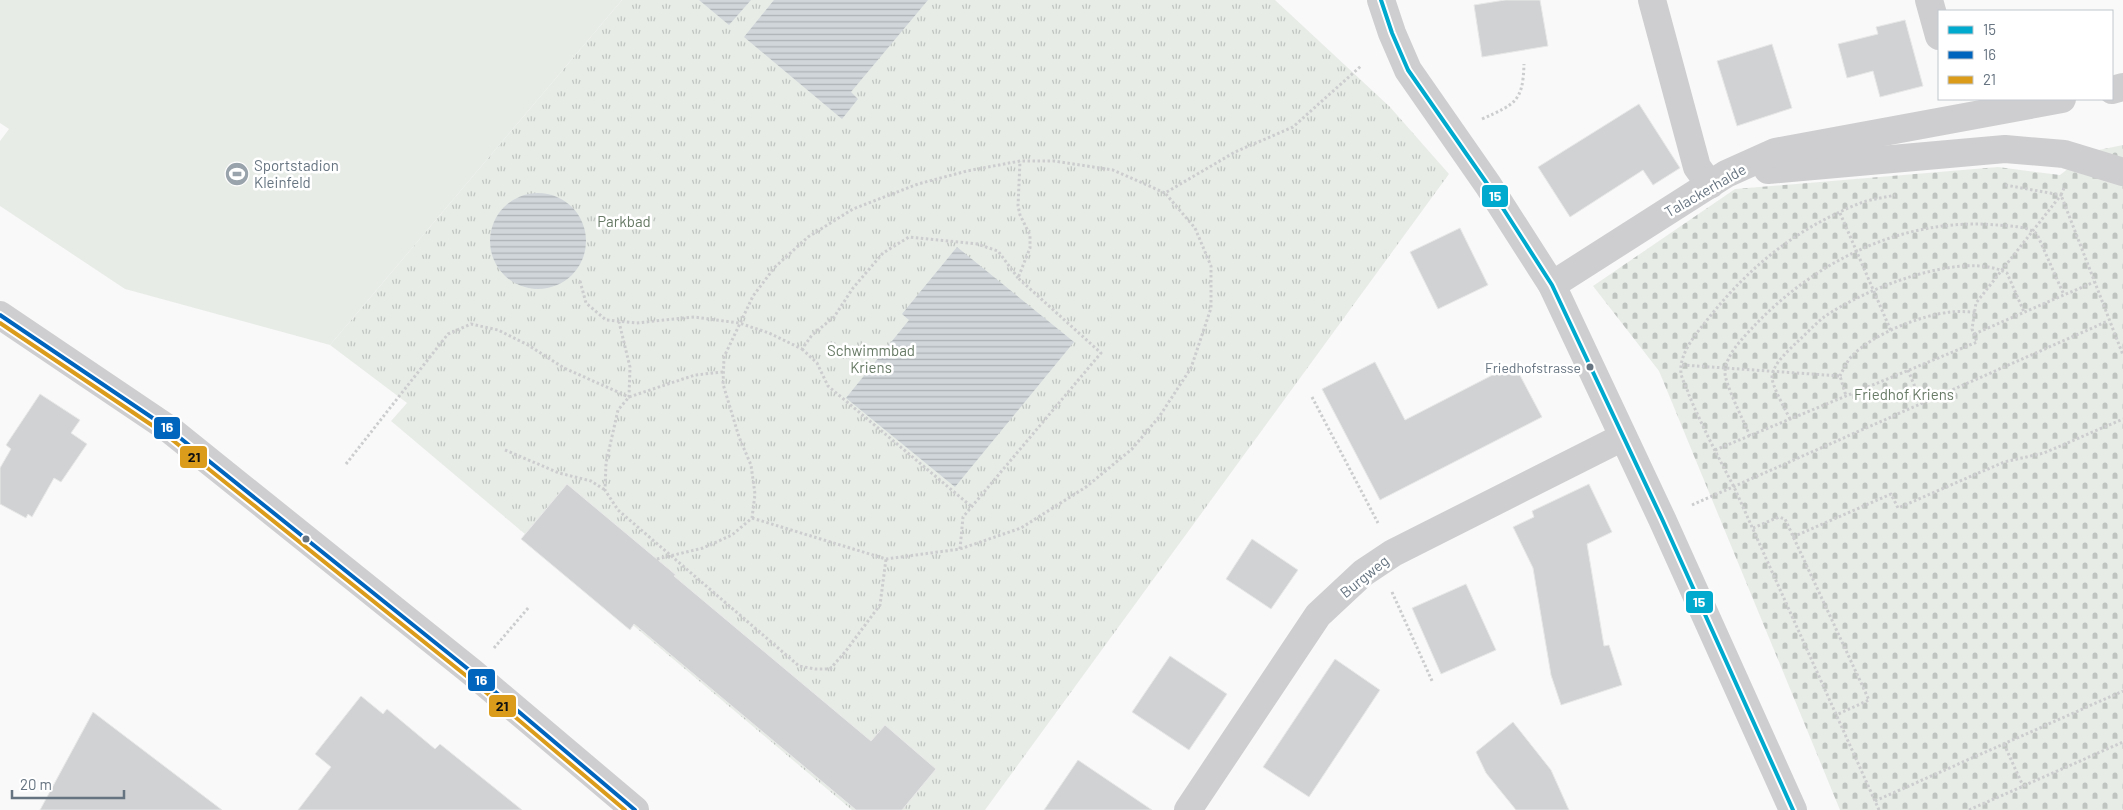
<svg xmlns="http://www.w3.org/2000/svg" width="2123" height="810" font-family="Barlow,sans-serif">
	<defs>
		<pattern id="grass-tufts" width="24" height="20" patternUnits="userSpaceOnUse" patternTransform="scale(1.25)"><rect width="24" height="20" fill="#e8ece7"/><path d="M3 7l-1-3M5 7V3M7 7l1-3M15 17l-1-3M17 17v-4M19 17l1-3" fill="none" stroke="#c0c4c1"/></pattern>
		<pattern id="cemetery-stones" width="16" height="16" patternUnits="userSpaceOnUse" patternTransform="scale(1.25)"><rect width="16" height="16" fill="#e8ece7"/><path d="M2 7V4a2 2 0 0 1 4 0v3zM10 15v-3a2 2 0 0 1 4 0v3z" fill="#c0c4c1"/></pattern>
		<pattern id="water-rules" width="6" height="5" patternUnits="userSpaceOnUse" patternTransform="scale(1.25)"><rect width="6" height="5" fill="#d0d6da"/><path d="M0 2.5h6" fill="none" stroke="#adb2b6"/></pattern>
	</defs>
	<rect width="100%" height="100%" fill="#f9f9f9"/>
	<path fill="url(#grass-tufts)" d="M622 0H1275L1390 107 1449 174 985 810H852L391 421 407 403 330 345Z"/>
	<path fill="url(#cemetery-stones)" d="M2123 145V810H1840L1659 371 1593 286 1735 189 1998 167 2060 175 2089 152Z"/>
	<path fill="#e8ece7" d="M0 0H622L330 345 125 289 0 206V141L9 129 0 123Z"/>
	<g fill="url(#water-rules)">
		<path d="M699 0H751L729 25Z"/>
		<path d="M774 0H928L851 92 858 99 842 119 744 37Z"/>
		<circle cx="538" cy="241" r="48"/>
		<path d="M957 247 1074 342 955 487 846 398 909 320 902 314Z"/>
	</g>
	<g fill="#d0d2d3" stroke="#e8e8e8">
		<path d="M1505 0H1540L1548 46 1482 57 1474 5Z"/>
		<path d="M1905 20 1923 86 1880 97 1873 71 1847 78 1838 44 1878 34 1876 27Z"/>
		<path d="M1772 44 1792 108 1737 126 1717 61Z"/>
		<path d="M1639 104 1680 168 1653 185 1643 170 1570 217 1538 167Z"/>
		<path d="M1460 228 1488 285 1438 309 1410 252Z"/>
		<path d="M1375 362 1405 420 1514 364 1542 417 1380 500 1322 389Z"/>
		<path d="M40 394 80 420 71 433 87 444 61 482 54 478 32 517 28 514 26 518 0 504V468L11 449 6 445Z"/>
		<path d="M567 484 676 575 674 576 871 741 885 725 936 769 902 810H856L634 624 630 630 521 539Z"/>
		<path d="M1589 484 1612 532 1587 544 1604 646 1609 645 1622 685 1561 705 1551 675 1533 568 1513 527 1534 517 1532 511Z"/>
		<path d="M1252 539 1298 570 1271 609 1226 579Z"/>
		<path d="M1466 584 1496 650 1441 674 1412 608Z"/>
		<path d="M1170 656 1227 694 1189 750 1132 712Z"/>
		<path d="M1335 659 1380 690 1309 797 1263 767Z"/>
		<path d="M361 696 383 714 387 709 435 749 440 744 522 810H298L331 767 315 754Z"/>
		<path d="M93 712 222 810H40Z"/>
		<path d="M1513 722 1551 770 1569 810H1516L1486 773 1476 752Z"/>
		<path d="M1078 760 1152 810H1044Z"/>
	</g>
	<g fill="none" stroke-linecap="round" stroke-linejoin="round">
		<g stroke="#cccdce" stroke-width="3" stroke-dasharray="2.5 2.5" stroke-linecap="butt">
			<path d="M1482 119C1515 104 1523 102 1524 64"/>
			<path d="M2064 188 2061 195 2123 355"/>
			<path d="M1840 213 1891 331"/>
			<path d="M580 281 586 303 606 320 636 323 694 317 739 323 769 333 802 349 812 335 834 317 853 288 883 253 909 237 977 244 998 251 1018 278"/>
			<path d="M1974 334 2094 282"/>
			<path d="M802 349 817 363 828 386 972 507"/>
			<path d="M1682 365 1840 376 1846 396"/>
			<path d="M1908 370 1922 404"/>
			<path d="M723 372 695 375 629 397 618 410 606 463 605 490 618 510 799 666 815 669H830L845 652 880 605 886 559"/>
			<path d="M1840 376C1843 370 1847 361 1852 356 1873 334 1921 315 1951 312 1959 311 1967 312 1975 312"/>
			<path d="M1312 397 1378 523"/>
			<path d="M1790 419C1785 409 1772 386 1772 377 1773 364 1787 352 1796 343 1805 335 1814 325 1824 317 1863 290 1962 249 2007 273L2024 312"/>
			<path d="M1750 436C1745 424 1724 382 1725 372 1726 354 1743 338 1755 325 1817 260 1905 217 1997 225 2010 226 2027 226 2037 234L2064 295"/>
			<path d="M505 450 559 473 591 481 605 490"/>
			<path d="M1715 450 1977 342 1972 329 1976 303 2061 195 2005 185"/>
			<path d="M346 464 448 334 471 324 498 330 528 345 564 368 629 397 630 367 619 322"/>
			<path d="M1692 505 2108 321"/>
			<path d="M752 518 886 559 960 549 1021 528 1086 487 1132 449 1159 417 1191 368 1211 308V266L1195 228 1165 193"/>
			<path d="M1753 528 1779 517 1785 519 1869 700 1836 715"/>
			<path d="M1793 537 1891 494 1898 508 2004 462 2044 453 2123 419"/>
			<path d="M960 549 963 517 1101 353 1018 278 1030 248V235L1020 215 1018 206 1020 161"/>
			<path d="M657 559 703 548 732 535 752 518 755 494 751 465 739 437 723 384 724 357 753 296 775 267 808 237 853 209 918 184 967 171 1020 161H1054L1113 170 1165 193 1235 152 1293 127 1361 66"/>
			<path d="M1392 592 1433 683"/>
			<path d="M494 648 529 607"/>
			<path d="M2004 744 2023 786"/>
			<path d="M1875 801 2123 691"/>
			<path d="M1879 810 1734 487C1718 457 1702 426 1689 395 1687 388 1682 380 1681 373 1679 354 1695 335 1707 320 1749 267 1794 230 1858 204 1870 199 1883 198 1895 195"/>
			<path d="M1969 810 2123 742"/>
		</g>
		<g stroke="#ceced0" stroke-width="28">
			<path d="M1381 0 1392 33 1408 70 1488 185 1552 285 1662 519 1793 810"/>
			<path d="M1652 0 1697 167 1710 185"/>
			<path d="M1929 0 1939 36"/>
			<path d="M2112 90 2123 87"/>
			<path d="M1768 170 2005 149 2064 154 2123 172"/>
			<path d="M1552 285 1726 174 1775 152 2062 99"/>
			<path d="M0 315 169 429 473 673 635 810"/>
			<path d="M1188 810 1318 615 1363 573 1393 553 1623 437"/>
		</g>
		<g stroke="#fff" stroke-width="8">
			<path id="bus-1" d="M1381 0 1392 33 1408 70 1488 185 1552 285 1662 519 1793 810"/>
		</g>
		<g stroke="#fff" stroke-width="8">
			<path id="bus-2" d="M0 315 169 429 473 673 635 810"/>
		</g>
		<g stroke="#fff" stroke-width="8">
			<path id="bus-3" d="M0 323 165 434 469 678 625 810"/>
		</g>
		<use href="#bus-1" stroke="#00a9ce" stroke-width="4"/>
		<use href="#bus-2" stroke="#0065bd" stroke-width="4"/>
		<use href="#bus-3" stroke="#da9c1a" stroke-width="4"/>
	</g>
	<defs>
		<g id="stadium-disc" transform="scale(1.25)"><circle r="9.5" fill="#99a3ab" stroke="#fff"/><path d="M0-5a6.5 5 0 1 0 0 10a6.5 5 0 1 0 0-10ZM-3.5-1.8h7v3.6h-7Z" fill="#fff"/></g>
	</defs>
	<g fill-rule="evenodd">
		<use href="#stadium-disc" x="237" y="174"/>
	</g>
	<g fill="#667481" stroke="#fff" stroke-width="2">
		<circle cx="1590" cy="367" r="4.5"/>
		<circle cx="306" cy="539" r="4.5"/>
	</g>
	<g text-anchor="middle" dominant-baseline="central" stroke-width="5" stroke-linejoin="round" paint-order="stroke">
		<g font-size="14" fill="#667481" stroke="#fff" text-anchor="end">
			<text x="1581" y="367">Friedhofstrasse</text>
		</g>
		<g font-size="15" fill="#667481" stroke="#fff" text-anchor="start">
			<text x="254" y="165">Sportstadion<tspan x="254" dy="17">Kleinfeld</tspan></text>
		</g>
		<g font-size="15" fill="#667481" stroke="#fff">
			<text transform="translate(1705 190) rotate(-30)">Talackerhalde</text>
			<text transform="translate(1364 576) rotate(-39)">Burgweg</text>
		</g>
		<g font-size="15" fill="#677a65" stroke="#fff">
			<text x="624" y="221">Parkbad</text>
			<text x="871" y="350">Schwimmbad<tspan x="871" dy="17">Kriens</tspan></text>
			<text x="1904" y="394">Friedhof Kriens</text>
		</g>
	</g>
	<g stroke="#fff" stroke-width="2">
		<rect x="1481" y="184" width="28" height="24" rx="5" fill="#00a9ce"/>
		<rect x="153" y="416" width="28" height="24" rx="5" fill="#0065bd"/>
		<rect x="179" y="445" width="29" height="24" rx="5" fill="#da9c1a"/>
		<rect x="1685" y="590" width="29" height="24" rx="5" fill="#00a9ce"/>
		<rect x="467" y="668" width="29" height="24" rx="5" fill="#0065bd"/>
		<rect x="488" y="694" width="29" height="24" rx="5" fill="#da9c1a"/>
	</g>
	<g font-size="14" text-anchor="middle" font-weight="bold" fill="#fff">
		<text x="1495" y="201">15</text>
		<text x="167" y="432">16</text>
		<text x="1699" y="607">15</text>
		<text x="481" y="685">16</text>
	</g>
	<g font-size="14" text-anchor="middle" font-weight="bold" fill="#111">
		<text x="194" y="462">21</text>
		<text x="502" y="711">21</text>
	</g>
	<rect x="1938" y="10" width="175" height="90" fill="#ffffff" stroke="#c2c7cd"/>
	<rect x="1948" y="26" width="25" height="8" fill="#00a9ce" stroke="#c2c7cd"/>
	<text x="1983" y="35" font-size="15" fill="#667481">15</text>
	<rect x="1948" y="51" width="25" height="8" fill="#0065bd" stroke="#c2c7cd"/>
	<text x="1983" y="60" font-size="15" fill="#667481">16</text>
	<rect x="1948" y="76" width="25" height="8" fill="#da9c1a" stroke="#c2c7cd"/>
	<text x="1983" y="85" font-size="15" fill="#667481">21</text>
	<path d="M12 790v8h112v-8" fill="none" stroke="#667481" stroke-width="2.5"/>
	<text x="20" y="790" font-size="15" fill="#667481" stroke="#ffffff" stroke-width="4" paint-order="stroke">20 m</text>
</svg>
